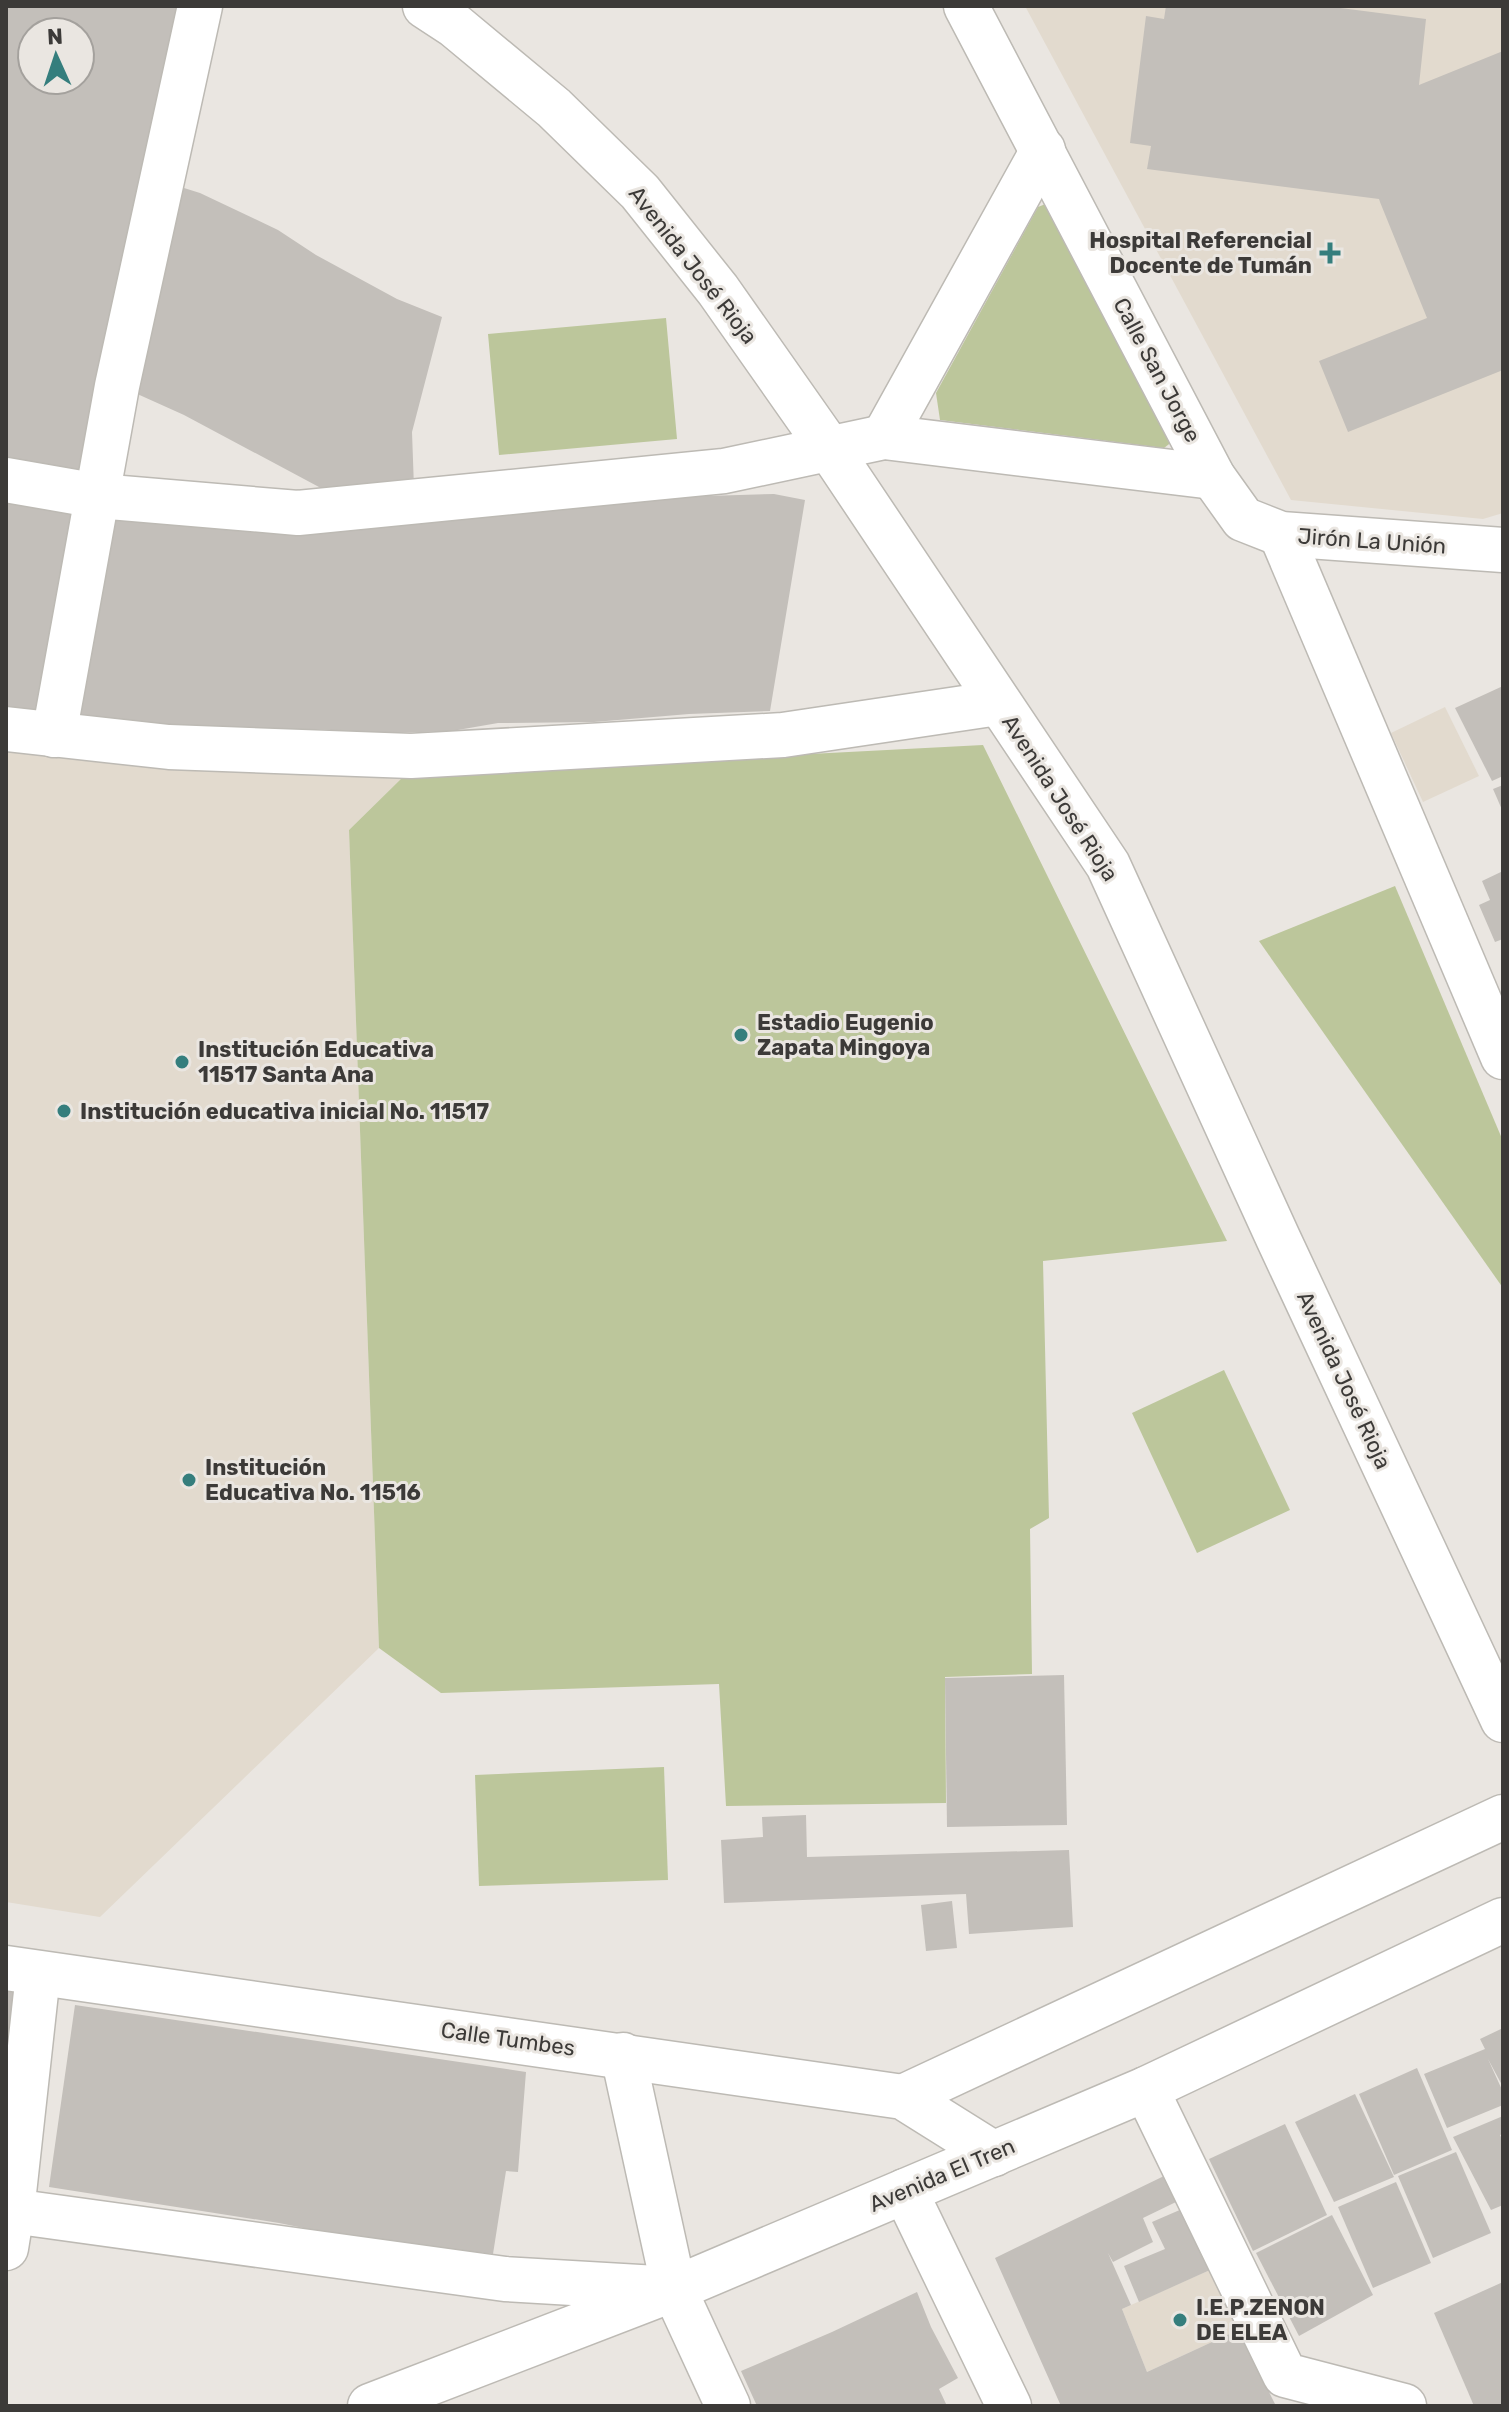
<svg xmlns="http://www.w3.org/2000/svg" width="1509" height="2412" font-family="Rubik,sans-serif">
	<rect width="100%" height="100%" fill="#eae6e1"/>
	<g fill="#e2dace">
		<path d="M1025 6H1503V513L1483 519 1291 500Z"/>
		<path d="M1445 707 1479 776 1423 802 1391 733Z"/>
		<path d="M6 745 405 775 349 830 379 1648 100 1917 6 1902Z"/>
		<path d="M1210 2270 1238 2330 1147 2372 1122 2309Z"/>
	</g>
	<g fill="#bcc69b">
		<path d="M1048 203 1173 441 1164 448 940 420 936 393 1038 207Z"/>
		<path d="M666 318 677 439 499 455 488 334Z"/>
		<path d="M983 745 1227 1241 1043 1261 1049 1518 1030 1529 1032 1674 945 1677 946 1803 726 1806 719 1684 441 1693 379 1648 349 830 405 775Z"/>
		<path d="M1395 886 1503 1141V1288L1259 941Z"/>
		<path d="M1224 1370 1290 1510 1197 1553 1132 1413Z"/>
		<path d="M664 1767 668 1880 479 1886 475 1775Z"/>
	</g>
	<g fill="#c3bfba" fill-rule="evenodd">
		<path d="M6 6H187L95 484 6 468ZM32 32H80V80H32Z"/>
		<path d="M1166 6H1325L1426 19 1419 85 1503 51V370L1348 432 1319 361 1427 318 1380 202 1379 199 1147 169 1151 146 1130 143 1146 16 1164 19Z"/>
		<path d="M168 183 200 193 278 230 316 255 397 299 442 317 412 432 414 488 347 502 184 415 124 388Z"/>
		<path d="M6 492 92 508 51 715 6 707Z"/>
		<path d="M774 494 805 500 770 711 689 714 594 722 498 723 452 731 392 733 311 729 209 738 61 717 116 514Z"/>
		<path d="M1503 686V776L1492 781 1455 708Z"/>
		<path d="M1503 785V812L1493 789Z"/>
		<path d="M1503 871V939L1495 942 1479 905 1490 900 1482 881Z"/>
		<path d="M1064 1675 1067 1825 947 1827 945 1678Z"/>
		<path d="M806 1815 807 1857 1069 1850 1073 1927 969 1934 966 1894 724 1903 721 1840 763 1837 762 1817Z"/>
		<path d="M952 1901 957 1948 926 1951 921 1905Z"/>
		<path d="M6 1987 23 1990 6 2105Z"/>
		<path d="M75 2005 526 2072 518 2172 506 2171 493 2254 343 2236 279 2223 49 2187Z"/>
		<path d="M1503 2028V2087L1488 2059 1503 2092V2105L1447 2128 1424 2074 1485 2049 1480 2039Z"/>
		<path d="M1417 2068 1452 2150 1394 2175 1359 2094Z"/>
		<path d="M1355 2094 1394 2177 1334 2202 1295 2122Z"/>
		<path d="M1503 2116V2134L1500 2135 1503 2141V2205L1491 2210 1453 2137Z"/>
		<path d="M1285 2124 1327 2215 1253 2251 1209 2159Z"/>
		<path d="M1456 2152 1491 2233 1433 2258 1398 2176Z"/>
		<path d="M1164 2176 1176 2202 1143 2218 1153 2242 1113 2262 1108 2253 1131 2305 1122 2309 1147 2372 1238 2330 1276 2406H1061L995 2258Z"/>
		<path d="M1396 2182 1431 2263 1373 2288 1338 2207Z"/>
		<path d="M1182 2209 1210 2270 1139 2302 1124 2266 1165 2249 1152 2222Z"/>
		<path d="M1332 2215 1373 2295 1299 2336 1256 2253Z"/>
		<path d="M1503 2282V2406H1474L1434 2313Z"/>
		<path d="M917 2292 931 2327 958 2378 939 2389 947 2406H757L741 2371 832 2332Z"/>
	</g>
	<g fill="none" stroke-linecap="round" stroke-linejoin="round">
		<g stroke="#bdbab4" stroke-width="47">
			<g id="minor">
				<path d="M966 6 1213 477 1243 519 1281 534 1503 550"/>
				<path d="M884 437 1043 150"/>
				<path d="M6 480 98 496 298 513 724 471 884 437 1213 477"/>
				<path d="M1281 534 1503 1057"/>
				<path d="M6 729 169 747 411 756 783 735 998 703"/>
				<path d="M54 735 117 386 200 6"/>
				<path d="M6 1968 903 2097 994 2154"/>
				<path d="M623 2055 674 2289 728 2406"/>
				<path d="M1146 2089 1285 2375 1404 2406"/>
				<path d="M905 2191 1009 2406"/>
				<path d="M12 2211 505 2279 674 2289"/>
				<path d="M6 2248 12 2211 38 1974"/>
			</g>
		</g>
		<g stroke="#bdbab4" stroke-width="47">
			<g id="tertiary">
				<path d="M425 6 454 25 554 108 640 192 718 290 829 448 1108 865 1278 1238 1503 1720"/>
				<path d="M903 2097 1503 1817"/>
			</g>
		</g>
		<g stroke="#bdbab4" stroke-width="47">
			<path id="secondary" d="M370 2406 674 2289 1146 2089 1503 1920"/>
		</g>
		<use href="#minor" stroke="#fff" stroke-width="44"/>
		<use href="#tertiary" stroke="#fff" stroke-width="44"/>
		<use href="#secondary" stroke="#fff" stroke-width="44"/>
	</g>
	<g fill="#357e7d" stroke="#eae6e1" stroke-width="3">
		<path d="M1326 241h8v8h8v8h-8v8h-8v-8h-8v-8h8z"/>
		<circle cx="741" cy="1035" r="8"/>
		<circle cx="182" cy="1062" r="8"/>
		<circle cx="64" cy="1111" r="8"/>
		<circle cx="189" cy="1480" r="8"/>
		<circle cx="1180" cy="2320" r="8"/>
	</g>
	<g text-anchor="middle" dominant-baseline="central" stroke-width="6" stroke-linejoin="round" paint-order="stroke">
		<g font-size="22" font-weight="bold" fill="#3c3a38" stroke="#eae6e1" text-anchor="start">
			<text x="1312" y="240" text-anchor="end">Hospital Referencial<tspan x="1312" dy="25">Docente de Tumán</tspan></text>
			<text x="757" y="1022">Estadio Eugenio<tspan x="757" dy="25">Zapata Mingoya</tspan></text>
			<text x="198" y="1049">Institución Educativa<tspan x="198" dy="25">11517 Santa Ana</tspan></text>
			<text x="80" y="1111">Institución educativa inicial No. 11517</text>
			<text x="205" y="1467">Institución<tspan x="205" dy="25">Educativa No. 11516</tspan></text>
			<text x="1196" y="2307">I.E.P.ZENON<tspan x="1196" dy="25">DE ELEA</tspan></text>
		</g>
		<g font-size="22" fill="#3c3a38" stroke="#eae6e1">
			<text transform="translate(693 265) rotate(52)">Avenida José Rioja</text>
			<text transform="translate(1157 370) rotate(62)">Calle San Jorge</text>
			<text transform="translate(1372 541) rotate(4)">Jirón La Unión</text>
			<text transform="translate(1060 798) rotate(57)">Avenida José Rioja</text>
			<text transform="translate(1344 1380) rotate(65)">Avenida José Rioja</text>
			<text transform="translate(508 2039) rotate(8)">Calle Tumbes</text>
			<text transform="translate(942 2175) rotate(-23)">Avenida El Tren</text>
		</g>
	</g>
	<rect width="1509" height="2412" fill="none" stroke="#3c3a38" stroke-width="16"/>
	<g transform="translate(56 56) rotate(357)"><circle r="38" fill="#eae6e1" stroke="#a4a19d" stroke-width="2"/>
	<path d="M0-6L14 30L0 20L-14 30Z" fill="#357e7d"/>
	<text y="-12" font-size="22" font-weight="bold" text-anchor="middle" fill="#3c3a38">N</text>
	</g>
</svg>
